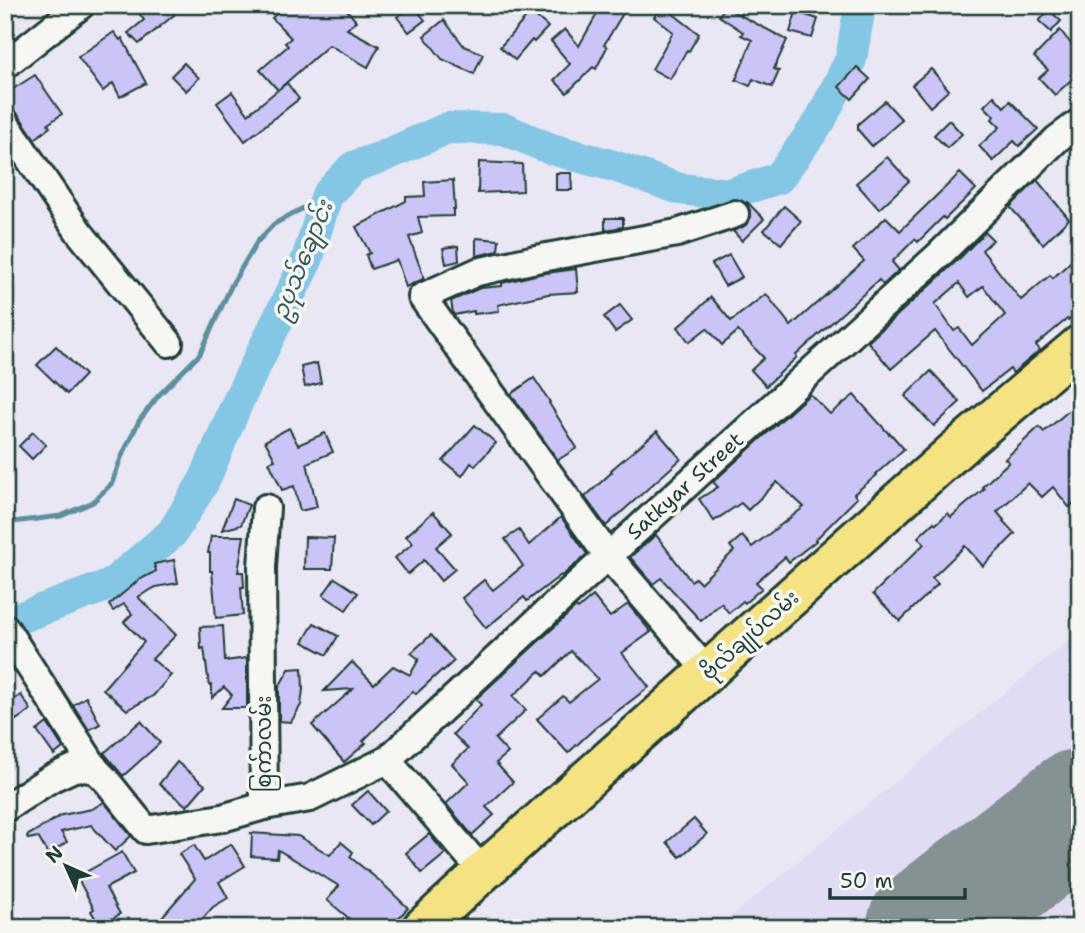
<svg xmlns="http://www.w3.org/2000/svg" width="1085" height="933" font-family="'Shantell Sans','Noto Sans Myanmar',sans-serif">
	<rect width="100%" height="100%" fill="#e9e7f3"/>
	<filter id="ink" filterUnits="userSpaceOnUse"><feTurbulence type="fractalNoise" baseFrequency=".0143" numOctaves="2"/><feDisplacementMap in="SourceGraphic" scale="14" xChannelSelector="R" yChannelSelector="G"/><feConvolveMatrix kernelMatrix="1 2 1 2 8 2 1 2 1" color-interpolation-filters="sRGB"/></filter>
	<g filter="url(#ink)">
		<path fill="#e0dcf4" d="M1080 631V928H717Z"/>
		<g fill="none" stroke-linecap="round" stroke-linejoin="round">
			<path stroke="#5b909e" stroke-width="5" d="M5 523 61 516 93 502 112 483 121 458 139 421 158 396 200 354 232 284 257 242 274 224 327 195"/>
			<path stroke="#83c7e4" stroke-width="32" d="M5 623 112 584 172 533 204 481 238 401 307 260 327 195 353 167 384 156 448 128 504 129 551 149 614 166 680 189 729 194 779 178 820 121 851 59 859 12 856 5"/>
			<path stroke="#849294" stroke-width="121" d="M927 928 1080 809"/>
		</g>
		<g fill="#cbc4f6" stroke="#1f3d34" stroke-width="2" fill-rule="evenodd">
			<path d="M133 5H168L175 14 139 44 128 33 144 20Z"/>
			<path d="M285 5H343L356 21 347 29 379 46 368 67 329 45 279 89 287 83 299 99 245 141 217 103 232 92 248 114 278 90 260 70 288 46 285 43 291 38 272 18Z"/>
			<path d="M413 5 425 20 409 32 397 17Z"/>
			<path d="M602 5H628L604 45 607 47 596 69 593 67 567 93 554 80 570 64 551 41 565 29 579 46Z"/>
			<path d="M663 6 699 34 689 51 687 50 670 79 652 69 673 32 654 17Z"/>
			<path d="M725 7 787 40 774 69 779 71 772 87 753 79 750 86 736 80 752 40 741 35 743 32 719 16Z"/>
			<path d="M1049 10 1061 21 1051 32 1039 21Z"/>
			<path d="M531 12 548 27 534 42 532 40 515 60 500 47Z"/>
			<path d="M796 12 818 19 812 38 790 32Z"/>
			<path d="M444 20 464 46 483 54 474 74 442 59 424 36Z"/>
			<path d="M1060 30 1080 55V93L1070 81 1055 95 1039 78 1048 70 1034 57Z"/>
			<path d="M114 32 120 40 122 38 146 83 120 97 113 83 103 91 78 57Z"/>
			<path d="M184 63 199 78 186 91 171 76Z"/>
			<path d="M857 67 870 79 852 99 839 87Z"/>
			<path d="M931 69 949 90 930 107 912 85Z"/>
			<path d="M35 75 62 114 48 124 50 127 35 139 18 114 12 109 6 108 5 94Z"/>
			<path d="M994 96 1004 107 1010 101 1038 129 1019 146 1014 141 993 161 979 146 1000 127 992 119 994 116 984 106Z"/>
			<path d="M885 101 902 120 872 146 858 130V124Z"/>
			<path d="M949 120 962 134 947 148 934 135Z"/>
			<path d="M887 157 909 181 879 209 856 183Z"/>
			<path d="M479 162 522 164 523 191 478 193Z"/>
			<path d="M556 173H571L572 190H556Z"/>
			<path d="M960 173 976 189 945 219 943 217 918 242 915 239 892 262 899 270 883 285 879 280 796 355 797 357 766 386 751 370 764 358 738 331 722 345 707 328 689 342 678 327 694 313 711 297 731 321 766 294 791 326 864 261 853 249 886 217 900 231Z"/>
			<path d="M453 180 455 209H453V216L418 217 422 233 409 237 423 275V279L406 287 397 260 371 269 366 255 370 253 356 227 406 201V197L425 196 424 182Z"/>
			<path d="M1037 180 1069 219 1043 244 1010 207Z"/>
			<path d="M747 202 764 219 742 241 733 231 746 225 750 218V210L746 203Z"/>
			<path d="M784 206 801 221 781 244 764 230Z"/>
			<path d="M605 218H623V227L605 230Z"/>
			<path d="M985 232 993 240 982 250 1021 300 1050 275 1053 278 1080 253V311L1068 320 1067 319 1036 345 1040 350 1013 373 1010 369 982 391 935 331 891 369 868 342 961 257ZM959 283 969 297 983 286 1005 315 972 345 959 328 954 331 935 304Z"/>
			<path d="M476 238 499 240 498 251 476 256Z"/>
			<path d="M458 246 459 261 446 264 443 248Z"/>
			<path d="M729 255 742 277 725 286 712 264Z"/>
			<path d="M576 269 578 292 548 294 498 305 499 311 474 314V311L454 315 453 313 451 301 480 288 502 286V283L539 274Z"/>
			<path d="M620 305 632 320 615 332 604 317Z"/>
			<path d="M56 346 85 375 67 394 37 365Z"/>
			<path d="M317 363 321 383 305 387 301 367Z"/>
			<path d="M931 371 960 402 934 426 905 396Z"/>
			<path d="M534 378 550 402 549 403 577 448 558 460 511 394Z"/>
			<path d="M810 394 830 414 854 395 889 434 890 433 904 449 876 474 877 475 854 494 857 498 815 540 816 541 789 562 785 557 756 582 762 588 745 603 743 601 729 613 721 603 701 621 661 578 653 584 630 557 656 535 691 581 695 578 700 583 734 551 730 546 742 536 752 547 804 507 777 482 748 510 741 503 714 521 699 499 718 487 713 482Z"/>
			<path d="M1080 401V498L1069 507 1053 487 1042 497 1028 483 997 512 1004 520 1003 521 1015 534 983 566 965 546 932 578 938 584 900 621 873 594 924 544 918 537 934 522 936 524 948 513 951 517 984 489 982 487 1009 462 1005 459 1039 427 1044 432Z"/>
			<path d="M475 425 496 443 475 466 471 463 462 476 443 461Z"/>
			<path d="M289 428 298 445 325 433 333 452 307 463 317 507 300 511 294 486 282 490 269 462 275 460 265 441Z"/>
			<path d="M657 431 681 459 606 526 585 497 612 472 611 470Z"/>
			<path d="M33 432 46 445 32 459 19 446Z"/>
			<path d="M234 499 249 505 241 525 222 530Z"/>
			<path d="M433 512 452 533 436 547 455 569 441 581 424 560 408 574 395 558 413 543 406 536Z"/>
			<path d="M561 517 587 554 562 576 561 575 527 601 524 597 486 628 462 598 484 580 493 590 523 566 505 539 519 530 529 545Z"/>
			<path d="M211 536H244L238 572H243L244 587H241L243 615 216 618 212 571H210V553H208Z"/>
			<path d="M305 537 334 538 332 569H304Z"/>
			<path d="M174 560 178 583 156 587 138 597 176 635 152 659 171 675 153 696 127 710 103 689 144 642 124 622 132 614 124 604 113 611 109 605 139 580 156 571 154 564Z"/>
			<path d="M335 578 358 593 346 610 323 595Z"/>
			<path d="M593 596 610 617 628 604 651 632 622 653 649 687 594 729 568 753 537 719 563 696 569 702 598 679 571 651 545 676 540 671 513 696 526 710 495 739 508 753 496 763 513 782 486 807 494 815 472 835 446 804 469 782 452 764 468 749 453 734 481 705 476 699 576 607 578 609Z"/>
			<path d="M314 623 338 636 327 655 303 642Z"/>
			<path d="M223 626 225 661 247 658V708H222L232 695 224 687 212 698V685H209L204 648 201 649 200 627Z"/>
			<path d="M431 635 454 661 443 671 442 670 416 694 413 691 363 741 366 743 344 762 312 725 353 689 324 691 352 662 374 684 393 666 410 675 419 659 411 653Z"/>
			<path d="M302 668 303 689 301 705 291 722 279 721V687L289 669Z"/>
			<path d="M21 695 31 710 16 720 6 705Z"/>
			<path d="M86 697 100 724 89 730 73 705Z"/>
			<path d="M141 721 160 743 123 776 104 753Z"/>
			<path d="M47 723 63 748 54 755 37 731Z"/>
			<path d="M177 762 205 785 187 806 159 784Z"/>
			<path d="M368 791 386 811 371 825 352 805Z"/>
			<path d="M104 802 131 836 115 851 91 825 61 832 67 842 48 854 38 837 28 839 27 836 62 815 92 809Z"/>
			<path d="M694 819 707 834 680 857 667 842Z"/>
			<path d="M250 833 298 836 330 855 341 842 353 852 350 857 381 882 408 908 389 928H345L352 921 327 900 339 886 278 850 277 858 251 856 252 834Z"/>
			<path d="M429 834 445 854 422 873 406 853Z"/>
			<path d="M231 844 245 866 219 882 228 898 213 907 194 928H172L161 918 195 879 179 854 194 845 204 861Z"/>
			<path d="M122 852 134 873 106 888 120 914 100 926 91 911 94 909 77 877Z"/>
		</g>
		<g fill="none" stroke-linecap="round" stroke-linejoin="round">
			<g stroke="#1f3d34" stroke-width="32">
				<g id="minor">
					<path d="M5 65 81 5"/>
					<path d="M5 123 79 232 169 343"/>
					<path d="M5 628 96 770"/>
					<path d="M708 672 608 556 422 297 477 272 536 259 677 233 735 214"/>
					<path d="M387 760 483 872"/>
					<path d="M264 806 310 798 387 760 560 600 940 254 1057 139 1080 122"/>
					<path d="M5 808 50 779 76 767 96 770 106 780 146 830 222 818 264 806 262 567 266 508"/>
				</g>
			</g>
			<g stroke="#1f3d34" stroke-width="44">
				<path id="highway" d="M422 928 483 872 956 450 1080 345"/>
			</g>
			<use href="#minor" stroke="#f6f6f2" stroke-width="26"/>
			<use href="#highway" stroke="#f5e381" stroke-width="38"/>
		</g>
	</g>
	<g text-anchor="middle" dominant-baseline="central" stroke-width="7" stroke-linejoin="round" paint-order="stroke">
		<g font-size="21" fill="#1f3d34" stroke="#f6f6f2">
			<text transform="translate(685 486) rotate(-42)">Satkyar Street</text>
			<text transform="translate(750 635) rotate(-42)">ဗိုလ်ချုပ်လမ်း</text>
			<text transform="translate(264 744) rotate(-90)">စြက်ာလမ်း</text>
		</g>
		<g font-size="23" font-style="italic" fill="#335957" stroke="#f6f6f2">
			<text transform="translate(302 260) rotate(-68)">ဥပုသ်ချောင်း</text>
		</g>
	</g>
	<rect width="1085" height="933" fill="none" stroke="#f6f6f2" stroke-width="28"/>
	<rect x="14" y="14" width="1057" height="905" fill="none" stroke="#1f3d34" stroke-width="2.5" filter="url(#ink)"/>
	<g transform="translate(66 866) rotate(315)" stroke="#f6f6f2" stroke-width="5" paint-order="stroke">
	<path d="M0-5L12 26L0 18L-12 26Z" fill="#1f3d34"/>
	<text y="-10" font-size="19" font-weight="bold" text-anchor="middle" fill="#1f3d34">N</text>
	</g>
	<path d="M830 888v10h135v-10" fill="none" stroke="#1f3d34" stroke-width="3.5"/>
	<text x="840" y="888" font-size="21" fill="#1f3d34" stroke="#f6f6f2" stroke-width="5" paint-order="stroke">50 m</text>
</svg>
